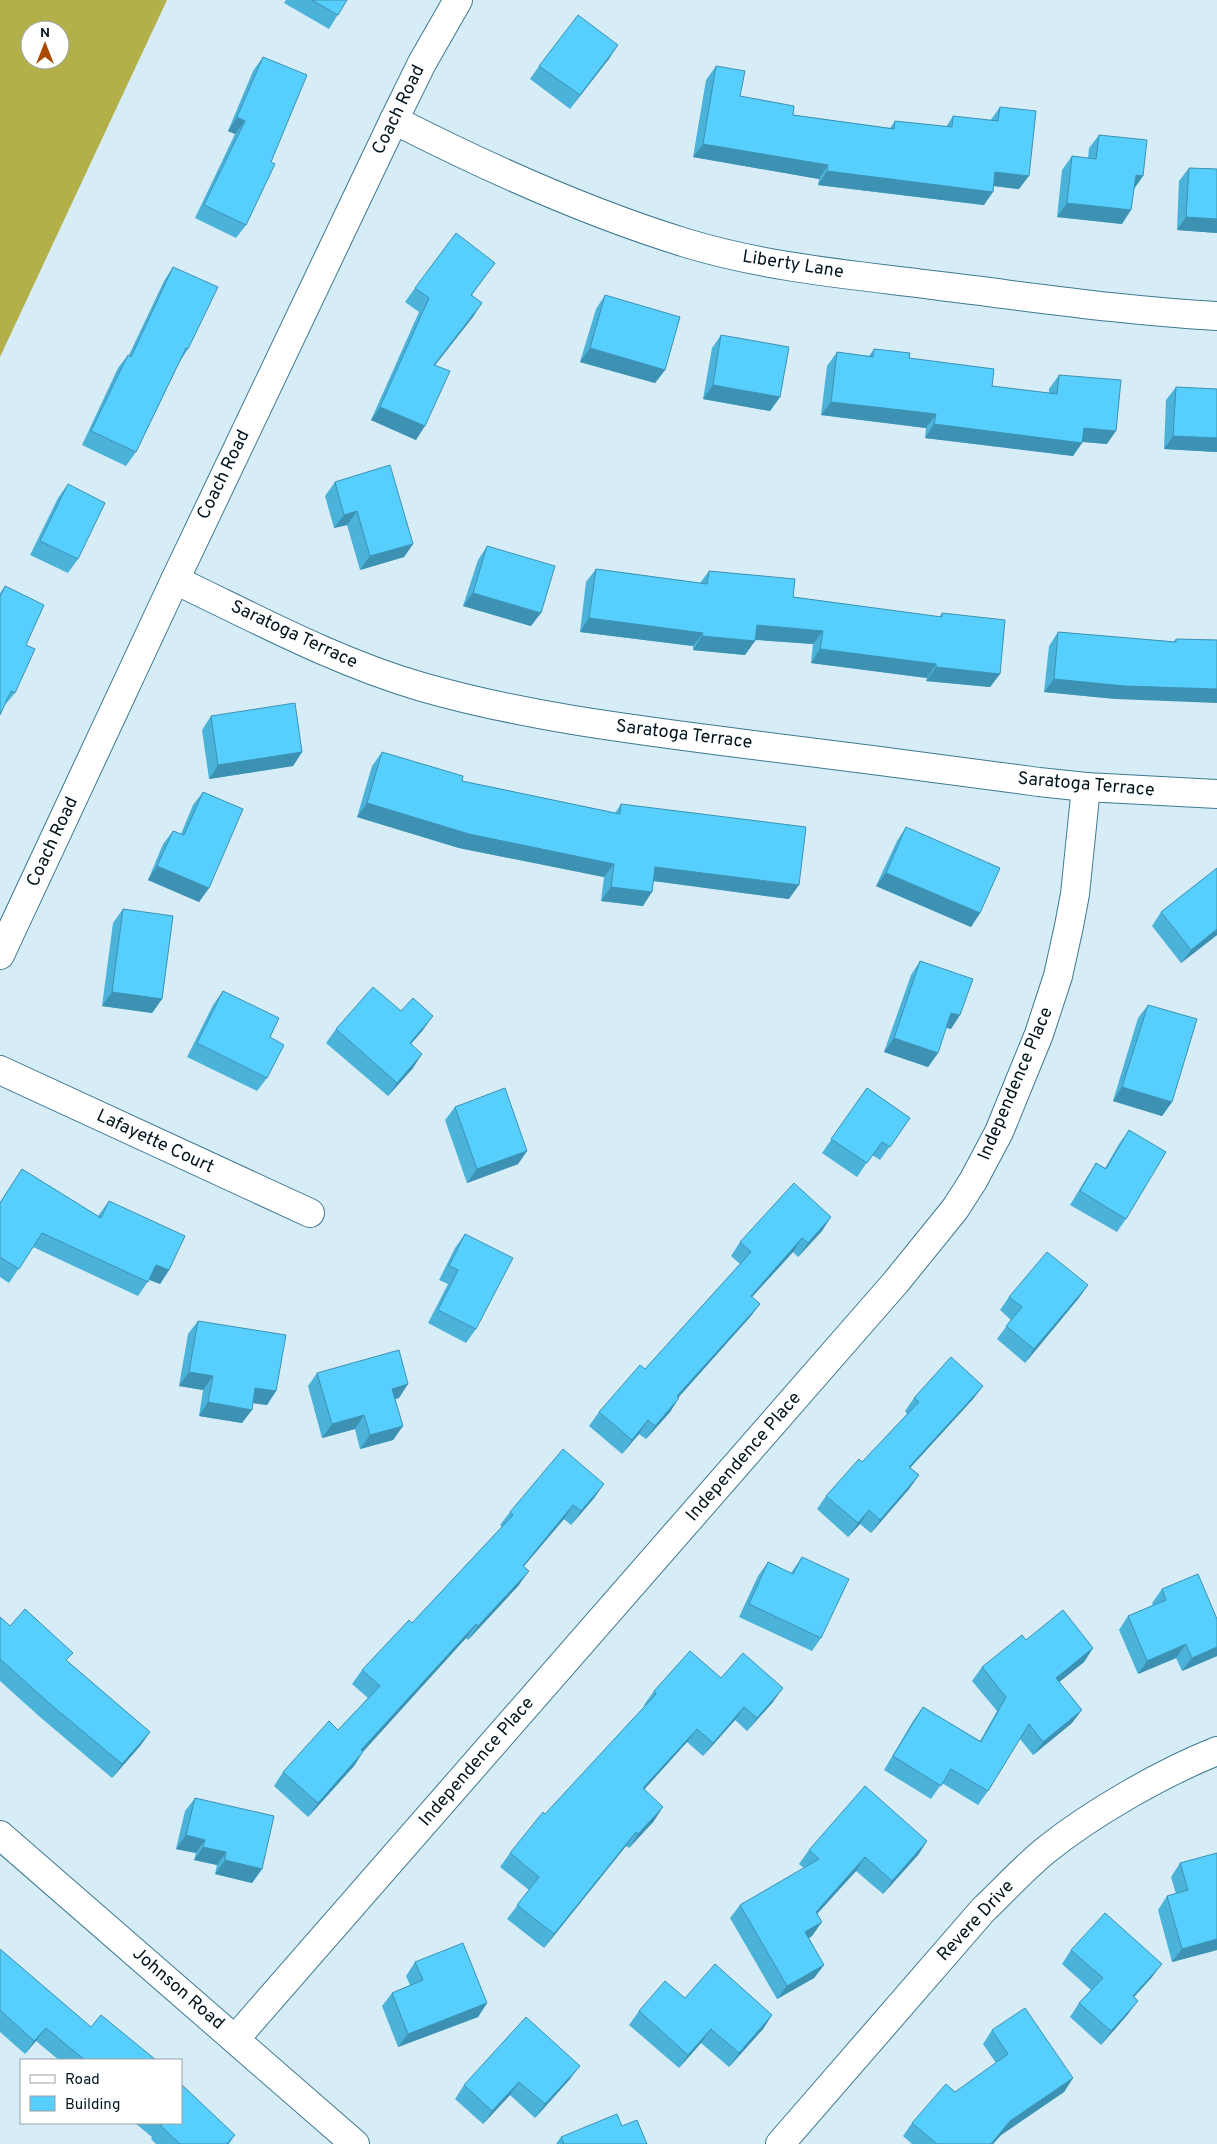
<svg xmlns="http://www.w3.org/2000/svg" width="1217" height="2144" font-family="Overpass,sans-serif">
	<rect width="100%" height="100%" fill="#d6edf8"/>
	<path fill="#b4b049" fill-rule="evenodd" d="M0 0H167L0 357ZM30 30H60V60H30Z"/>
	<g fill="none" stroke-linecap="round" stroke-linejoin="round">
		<g stroke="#3d7991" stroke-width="30">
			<g id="minor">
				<path d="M394 120C488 168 585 212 686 243 768 268 855 275 940 286 1032 297 1124 311 1217 316"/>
				<path d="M175 580C255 618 336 662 422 687 520 715 621 728 722 741 828 754 933 768 1039 782L1086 787 1217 794"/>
				<path d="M0 955 175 580 394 120 422 63 458 0"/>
				<path d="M0 1070 310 1213"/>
				<path d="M0 1835 355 2144"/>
				<path d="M236 2038 896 1282 955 1209 973 1181 999 1132 1039 1034 1058 976 1069 926 1075 894 1086 787"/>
				<path d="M780 2144 983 1910C1004 1890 1024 1868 1046 1850 1092 1813 1162 1773 1217 1751"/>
			</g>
		</g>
		<use href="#minor" stroke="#fff" stroke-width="28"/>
	</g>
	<g fill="#4bb2da">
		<path d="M286 0H347L329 29 284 3Z"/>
		<path d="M618 45 570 109 530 79 539 66Z"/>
		<path d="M263 57 246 225 236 238 195 218 235 134 228 131 253 71Z"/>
		<path d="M716 66 740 96 793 115 890 128 895 121 946 127 953 116 990 121 1000 107 1019 189 994 186 984 205 818 185 819 179 693 157 706 80Z"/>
		<path d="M1099 135 1143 176 1134 189 1122 224 1057 217 1062 170 1072 156 1088 158 1089 148Z"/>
		<path d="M1189 168 1217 169V233L1177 230 1179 181Z"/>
		<path d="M495 263 472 295 482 303 435 365 416 440 371 420 419 312 405 302 415 288Z"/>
		<path d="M173 267 188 349 179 363 136 452 126 466 82 445 118 368 128 355H129L164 281Z"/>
		<path d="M605 295 665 370 655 383 580 362 596 309Z"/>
		<path d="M721 335 780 397 770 411 703 399 712 348Z"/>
		<path d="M874 349 909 358 992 386 1049 393V389L1059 375 1107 444 1082 442 1073 456 925 438 926 428 821 415 827 366 837 352 869 356Z"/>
		<path d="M1176 387 1217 389V452L1164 449 1166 400Z"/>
		<path d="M335 482 413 544 404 557 360 570 347 525 334 528 325 496Z"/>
		<path d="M68 484 78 559 68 573 30 555 58 498Z"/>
		<path d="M487 546 531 626 463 606 478 560Z"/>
		<path d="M596 569 700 583 709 571 793 597 939 617 942 613 1000 674 990 687 926 681 927 678 811 663 813 644 755 640 745 655 693 650V646L580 632 586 582Z"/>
		<path d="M5 586 26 645 15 693 4 706 0 715V593Z"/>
		<path d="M1058 632 1173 642 1176 639 1217 640 1116 699 1044 692 1049 646Z"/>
		<path d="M211 716 302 752 293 766 209 779 202 730Z"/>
		<path d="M382 752 462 781 615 813 621 804 789 899 654 881 643 906 601 901 604 877 459 848 357 817 372 766Z"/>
		<path d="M203 792 209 888 199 902 148 880 163 844 173 831 181 834 193 805Z"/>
		<path d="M906 827 980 913 971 927 876 886 897 841Z"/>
		<path d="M1217 868V935L1181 963 1152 926 1161 912Z"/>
		<path d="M123 909 162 999 152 1013 102 1006 113 923Z"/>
		<path d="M920 961 951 1029 946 1028 938 1053 928 1067 884 1052 911 975Z"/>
		<path d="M223 991 270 1037 267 1078 257 1091 187 1057 213 1005Z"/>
		<path d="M1148 1005 1172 1102 1162 1116 1113 1101 1138 1018Z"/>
		<path d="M401 1011 423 1030 411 1044 413 1068 388 1096 326 1043 336 1029Z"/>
		<path d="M867 1088 910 1118 880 1160 872 1155 857 1177 822 1153Z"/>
		<path d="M455 1107 527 1151 518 1164 467 1183 445 1120Z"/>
		<path d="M1129 1130 1126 1219 1117 1232 1070 1205 1087 1177 1096 1163 1105 1168 1119 1144Z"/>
		<path d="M22 1169 98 1216 109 1201 169 1270 160 1284 149 1280 138 1296 33 1247 9 1283 0 1277V1202Z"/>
		<path d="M822 1231 798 1257 793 1252 752 1297 760 1304 750 1317 678 1398 670 1412 646 1439 639 1434 622 1454 589 1426 599 1412 645 1369 740 1264 731 1256 740 1242Z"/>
		<path d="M465 1234 476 1329 466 1343 428 1323 448 1284 439 1280 455 1248Z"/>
		<path d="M1088 1285 1078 1299 1025 1363 997 1339 1011 1320 1000 1310 1009 1297Z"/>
		<path d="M198 1321 276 1391 267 1405 253 1403 242 1423 199 1416 203 1390 179 1386 188 1334Z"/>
		<path d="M317 1373 399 1398 395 1399 403 1426 393 1440 360 1449 355 1429 322 1438 308 1386Z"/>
		<path d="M983 1386 973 1399 910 1468 919 1475 909 1489 871 1533 860 1524 848 1537 817 1509 826 1496 862 1462 907 1414 905 1411 914 1398Z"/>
		<path d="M595 1497 571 1525 564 1519 524 1566 519 1585 468 1640 466 1638 363 1751 354 1766 308 1817 274 1786 283 1772 338 1730 368 1698 352 1684 362 1670 412 1623 502 1527 500 1525 510 1512Z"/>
		<path d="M802 1557 821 1638 812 1651 739 1617 758 1576 768 1562 791 1573Z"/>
		<path d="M1162 1589 1217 1619V1656L1182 1671 1176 1658 1138 1674 1119 1630 1128 1616 1153 1605 1152 1603Z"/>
		<path d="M0 1617 10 1626 67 1661 150 1732 140 1746 112 1778 40 1717 0 1681Z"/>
		<path d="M1026 1640 1093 1648 1084 1662 1059 1682 1072 1723 1033 1755 1020 1739 988 1791 978 1805 942 1783 931 1799 884 1770 913 1721 923 1707 980 1741 997 1711 972 1681 982 1667Z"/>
		<path d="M721 1678 773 1702 747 1731 735 1720 703 1756 687 1742 644 1789 654 1821 629 1848 626 1846 544 1948 507 1919 529 1890 500 1867 510 1853 645 1706 644 1705 654 1691Z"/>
		<path d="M195 1798 262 1869 252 1883 215 1874 217 1865 194 1860 196 1853 176 1849 185 1811Z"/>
		<path d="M927 1841 918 1855 883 1894 856 1871 817 1914 812 1936 809 1938 824 1965 814 1978 777 1999 730 1918 740 1905 804 1868 799 1864 809 1850Z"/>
		<path d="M1217 1854V1950L1172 1962 1158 1910 1167 1896 1176 1894 1171 1877 1180 1863Z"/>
		<path d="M0 1949 91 2027 156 2060H59L36 2041 25 2054 0 2032Z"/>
		<path d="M1071 1950 1152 1977 1134 1997 1128 2014 1101 2045 1070 2017 1079 2003 1091 1990 1062 1964Z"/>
		<path d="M415 1962 487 2003 478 2017 398 2047 382 2006 392 1993 410 1985 406 1976Z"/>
		<path d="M685 1998 772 2015 763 2029 729 2067 701 2043 679 2068 629 2025 639 2011Z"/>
		<path d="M992 2030 1073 2078 1064 2092 1001 2135 993 2144H912L903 2136 912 2123 996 2063 983 2044Z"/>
		<path d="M570 2079 535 2118 510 2095 483 2124 455 2099 464 2085Z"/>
		<path d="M135 2123H181L235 2135 229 2144H156L151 2139 152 2137Z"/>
		<path d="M622 2126 647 2144H556L561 2137Z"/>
	</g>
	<g fill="#3d91b2">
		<path d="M618 45 609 59 570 109 580 95Z"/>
		<path d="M237 117 245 121 235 134 228 131Z"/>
		<path d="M703 144 828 165 819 179 693 157Z"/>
		<path d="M827 171 993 192 984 205 818 185Z"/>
		<path d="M995 172 1029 176 1019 189 986 185Z"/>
		<path d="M1136 175 1143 176 1133 190Z"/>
		<path d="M1067 203 1131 210 1122 224 1057 217Z"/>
		<path d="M1186 217 1217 219V233L1177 230Z"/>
		<path d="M482 303 473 317 425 378 434 365Z"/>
		<path d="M590 348 665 370 655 383 580 362Z"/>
		<path d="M713 385 780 397 770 411 703 399Z"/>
		<path d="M831 402 936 414 926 428 821 415Z"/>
		<path d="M380 407 425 426 416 440 371 420Z"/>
		<path d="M934 424 1082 443 1073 456 925 438Z"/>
		<path d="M1084 428 1116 431 1107 444 1074 441Z"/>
		<path d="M1173 436 1217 438V452L1164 449Z"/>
		<path d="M357 511 347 525 334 528 344 515Z"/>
		<path d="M413 544 404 557 360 570 370 556Z"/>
		<path d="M473 593 541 613 531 626 463 606Z"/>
		<path d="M589 618 703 633 693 646 580 632Z"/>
		<path d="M757 625 823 631 813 644 747 639Z"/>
		<path d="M702 636 755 641 745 655 693 650Z"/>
		<path d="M820 649 936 664 927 678 811 663Z"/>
		<path d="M936 667 1000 674 990 687 926 681Z"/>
		<path d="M1054 679 1217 689V703L1116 699 1044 692Z"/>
		<path d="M302 752 293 766 209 779 218 765Z"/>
		<path d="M367 803 614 864 604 877 459 848 357 817Z"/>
		<path d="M157 866 209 888 199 902 148 880Z"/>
		<path d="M655 867 799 885 789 899 646 880Z"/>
		<path d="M886 873 980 913 971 927 876 886Z"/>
		<path d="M611 887 652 892 643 906 601 901Z"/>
		<path d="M1217 929V935L1181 963 1191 950Z"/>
		<path d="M112 992 162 999 152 1013 102 1006Z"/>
		<path d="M951 1013 960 1015 951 1029 942 1026Z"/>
		<path d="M433 1016 423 1030 400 1056 410 1043Z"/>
		<path d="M894 1038 938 1053 928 1067 884 1052Z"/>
		<path d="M422 1054 413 1068 388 1096 397 1083Z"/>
		<path d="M1122 1087 1172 1102 1162 1116 1113 1101Z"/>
		<path d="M527 1151 518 1164 467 1183 477 1169Z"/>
		<path d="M831 1217 822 1231 798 1257 808 1243Z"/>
		<path d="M802 1238 793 1252 741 1309 751 1296Z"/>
		<path d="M156 1265 169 1270 160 1284 146 1278Z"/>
		<path d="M1088 1285 1078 1299 1025 1363 1034 1349Z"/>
		<path d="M760 1304 750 1317 667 1410 677 1396Z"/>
		<path d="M189 1372 213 1376 203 1390 179 1386Z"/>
		<path d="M408 1384 399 1398 383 1402 392 1389Z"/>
		<path d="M983 1386 973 1399 899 1480 909 1467Z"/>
		<path d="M255 1388 276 1391 267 1405 246 1402Z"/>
		<path d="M679 1398 670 1412 646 1439 655 1426Z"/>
		<path d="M208 1402 252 1410 242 1423 199 1416Z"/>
		<path d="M364 1415 355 1429 322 1438 332 1424Z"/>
		<path d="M648 1420 639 1434 622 1454 632 1440Z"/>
		<path d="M403 1426 393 1440 360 1449 370 1435Z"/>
		<path d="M919 1475 909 1489 871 1533 880 1520Z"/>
		<path d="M604 1484 595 1497 571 1525 581 1511Z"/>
		<path d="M573 1505 564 1519 513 1579 523 1566Z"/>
		<path d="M869 1510 860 1524 848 1537 858 1523Z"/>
		<path d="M529 1571 519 1585 468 1640 478 1626Z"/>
		<path d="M476 1624 466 1638 352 1764 361 1750Z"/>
		<path d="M1186 1644 1176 1658 1138 1674 1147 1661Z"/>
		<path d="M1217 1647V1656L1182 1671 1192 1658Z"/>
		<path d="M1093 1648 1084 1662 1047 1692 1056 1678Z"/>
		<path d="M783 1688 773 1702 747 1731 757 1718Z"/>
		<path d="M744 1707 735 1720 703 1756 713 1743Z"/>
		<path d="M1082 1710 1072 1723 1033 1755 1043 1742Z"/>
		<path d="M697 1729 687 1742 633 1802 643 1788Z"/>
		<path d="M150 1732 140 1746 112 1778 122 1764Z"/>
		<path d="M363 1752 354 1766 308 1817 318 1803Z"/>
		<path d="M663 1807 654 1821 629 1848 638 1834Z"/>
		<path d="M636 1832 626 1846 544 1948 554 1934Z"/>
		<path d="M186 1835 205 1840 196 1853 176 1849Z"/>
		<path d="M927 1841 918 1855 883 1894 892 1881Z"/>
		<path d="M203 1847 226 1852 217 1865 194 1860Z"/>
		<path d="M865 1857 856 1871 806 1926 816 1912Z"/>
		<path d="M225 1860 262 1869 252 1883 215 1874Z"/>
		<path d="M822 1922 812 1936 795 1946 805 1932Z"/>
		<path d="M1217 1939V1950L1172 1962 1182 1949Z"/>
		<path d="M1162 1964 1152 1977 1123 2009 1133 1996Z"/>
		<path d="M824 1965 814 1978 777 1999 787 1986Z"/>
		<path d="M1138 2001 1128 2014 1101 2045 1111 2031Z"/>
		<path d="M487 2003 478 2017 398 2047 408 2034Z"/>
		<path d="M772 2015 763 2029 729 2067 739 2053Z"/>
		<path d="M46 2028 36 2041 25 2054 34 2041Z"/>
		<path d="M711 2029 701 2043 679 2068 688 2055Z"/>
		<path d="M580 2066 570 2079 535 2118 545 2104Z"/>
		<path d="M1073 2078 1064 2092 1001 2135 993 2144H991L1010 2121Z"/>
		<path d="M519 2082 510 2095 483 2124 492 2111Z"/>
	</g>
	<g fill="#57cffe" stroke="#3d91b2">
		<path d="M312 0H347L338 15Z"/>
		<path d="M578 15 618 45 580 95 539 66Z"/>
		<path d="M263 57 307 75 271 162 275 164 246 225 204 205 245 121 237 117Z"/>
		<path d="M716 66 745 71 740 96 794 106 793 115 894 129 895 121 952 127 953 116 998 121 1000 107 1036 111 1029 176 995 172 993 192 827 171 828 165 703 144Z"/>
		<path d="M1099 135 1147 140 1143 176 1136 175 1131 210 1067 203 1072 156 1096 159Z"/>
		<path d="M1189 168 1217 169V219L1186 217Z"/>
		<path d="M456 233 495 263 471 295 482 303 434 365 450 371 425 426 380 407 429 298 415 288Z"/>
		<path d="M173 267 218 287 188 349 186 348 136 452 91 431 128 355 131 357Z"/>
		<path d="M605 295 680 317 665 370 590 348Z"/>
		<path d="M721 335 789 347 780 397 713 385Z"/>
		<path d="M874 349 910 353 909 358 994 369 992 386 1057 394 1059 375 1121 380 1116 431 1084 428 1082 443 934 424 936 414 831 402 837 352 873 357Z"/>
		<path d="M1176 387 1217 389V438L1173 436Z"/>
		<path d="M390 465 413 544 370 556 357 511 344 515 335 482Z"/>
		<path d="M68 484 105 503 78 559 40 541Z"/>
		<path d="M487 546 555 566 541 613 473 593Z"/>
		<path d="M596 569 707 584 709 571 795 579 793 597 942 617V613L1005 620 1000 674 936 667V664L820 649 823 631 757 625 755 641 702 636 703 633 589 618Z"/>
		<path d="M5 586 44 605 26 645 35 649 15 693 11 691 0 715V597Z"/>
		<path d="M1058 632 1176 642V639L1217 640V689L1125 686 1054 679Z"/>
		<path d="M295 703 302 752 218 765 211 716Z"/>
		<path d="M382 752 463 776 462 781 620 814 621 804 806 827 799 885 655 867 652 892 611 887 614 864 469 834 367 803Z"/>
		<path d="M203 792 243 809 209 888 157 866 173 831 184 835Z"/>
		<path d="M906 827 1000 868 980 913 886 873Z"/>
		<path d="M1217 868V929L1191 950 1161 912Z"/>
		<path d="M123 909 173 916 162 999 112 992Z"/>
		<path d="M920 961 973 979 960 1015 951 1013 938 1053 894 1038Z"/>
		<path d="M373 987 401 1011 413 998 433 1016 410 1043 422 1054 397 1083 336 1029Z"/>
		<path d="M223 991 279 1018 270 1037 284 1045 267 1078 197 1043Z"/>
		<path d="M1148 1005 1197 1019 1172 1102 1122 1087Z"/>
		<path d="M505 1088 527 1151 477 1169 455 1107Z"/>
		<path d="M867 1088 910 1118 890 1147 882 1142 867 1163 831 1139Z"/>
		<path d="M1129 1130 1166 1152 1126 1219 1080 1191 1096 1163 1106 1169Z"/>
		<path d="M22 1169 101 1218 109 1201 185 1236 169 1270 156 1265 148 1282 42 1233 19 1269 0 1257V1203Z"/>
		<path d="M794 1183 831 1217 808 1243 802 1238 751 1296 760 1304 677 1396 679 1398 655 1426 648 1420 632 1440 599 1412 640 1365 645 1369 751 1252 740 1242Z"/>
		<path d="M465 1234 513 1258 476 1329 438 1310 458 1270 449 1266Z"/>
		<path d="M1047 1252 1088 1285 1034 1349 1006 1326 1022 1307 1009 1297Z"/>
		<path d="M198 1321 286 1335 276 1391 255 1388 252 1410 208 1402 213 1376 189 1372Z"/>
		<path d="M399 1350 408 1384 392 1389 403 1426 370 1435 364 1415 332 1424 317 1373Z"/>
		<path d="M951 1357 983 1386 909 1467 919 1475 880 1520 869 1510 858 1523 826 1496 859 1459 862 1462 919 1402 914 1398Z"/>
		<path d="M563 1449 604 1484 581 1511 573 1505 523 1566 529 1571 478 1626 476 1624 361 1750 363 1752 318 1803 283 1772 329 1721 338 1730 380 1686 362 1670 409 1620 412 1623 513 1515 510 1512Z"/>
		<path d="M802 1557 849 1579 821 1638 749 1604 768 1562 793 1574Z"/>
		<path d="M1198 1574 1217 1619V1647L1192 1658 1186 1644 1147 1661 1128 1616 1166 1600 1162 1589Z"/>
		<path d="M25 1609 73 1653 66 1660 150 1732 122 1764 50 1704 0 1659V1617L10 1626Z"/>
		<path d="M1063 1610 1093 1648 1056 1678 1082 1710 1043 1742 1029 1724 988 1791 951 1769 941 1786 893 1756 923 1707 981 1742 1006 1697 982 1667 1022 1635 1026 1640Z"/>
		<path d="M690 1651 721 1678 743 1653 783 1688 757 1718 744 1707 713 1743 697 1729 643 1788 663 1807 638 1834 636 1832 554 1934 517 1905 539 1877 510 1853 543 1812 545 1814 656 1694 654 1691Z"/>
		<path d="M865 1786 927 1841 892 1881 865 1857 816 1912 822 1922 805 1932 824 1965 787 1986 740 1905 819 1859 809 1850Z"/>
		<path d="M195 1798 274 1816 262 1869 225 1860 226 1852 203 1847 205 1840 186 1835Z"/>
		<path d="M1217 1853V1939L1182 1949 1167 1896 1188 1890 1180 1863Z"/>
		<path d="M1105 1913 1162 1964 1133 1996 1138 2001 1111 2031 1079 2003 1103 1978 1071 1950Z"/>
		<path d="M463 1943 487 2003 408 2034 392 1993 423 1980 415 1962Z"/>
		<path d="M0 1949 91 2027 101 2015 156 2060H85L46 2028 34 2041 0 2010Z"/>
		<path d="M715 1964 772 2015 739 2053 711 2029 688 2055 639 2011 665 1981 685 1998Z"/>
		<path d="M1025 2008 1073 2078 1010 2121 991 2144H937L912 2123 946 2084 955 2092 1008 2054 992 2030Z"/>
		<path d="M526 2017 580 2066 545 2104 519 2082 492 2111 464 2085Z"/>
		<path d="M181 2084 235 2135 227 2143 228 2144H180L161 2126 162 2124 161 2123H181Z"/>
		<path d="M617 2114 622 2126 637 2120 647 2144H564L561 2137Z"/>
	</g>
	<g text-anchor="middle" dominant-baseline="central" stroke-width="5" stroke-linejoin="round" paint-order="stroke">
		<g font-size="18" fill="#00141d" stroke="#fff">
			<text transform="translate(399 110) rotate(-64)">Coach Road</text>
			<text transform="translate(793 265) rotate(9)">Liberty Lane</text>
			<text transform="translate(224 475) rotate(-64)">Coach Road</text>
			<text transform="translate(294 635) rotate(25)">Saratoga Terrace</text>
			<text transform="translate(684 735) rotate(7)">Saratoga Terrace</text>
			<text transform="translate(1086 785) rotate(5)">Saratoga Terrace</text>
			<text transform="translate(53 842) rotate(-65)">Coach Road</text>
			<text transform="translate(1016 1084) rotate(-67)">Independence Place</text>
			<text transform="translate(155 1142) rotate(25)">Lafayette Court</text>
			<text transform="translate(744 1457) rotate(-49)">Independence Place</text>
			<text transform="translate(477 1762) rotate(-49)">Independence Place</text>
			<text transform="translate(976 1921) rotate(-47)">Revere Drive</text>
			<text transform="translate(178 1989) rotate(41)">Johnson Road</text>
		</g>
	</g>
	<rect x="20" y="2059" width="162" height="65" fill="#ffffff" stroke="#99a1a5"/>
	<rect x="30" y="2075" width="25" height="8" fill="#ffffff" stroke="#99a1a5"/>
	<text x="65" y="2084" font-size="15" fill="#00141d">Road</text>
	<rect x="30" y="2096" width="25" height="15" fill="#57cffe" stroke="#99a1a5"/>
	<text x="65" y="2109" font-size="15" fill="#00141d">Building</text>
	<g transform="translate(45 45)"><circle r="24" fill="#ffffff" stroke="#99a1a5"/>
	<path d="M0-4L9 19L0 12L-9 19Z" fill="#ab4a03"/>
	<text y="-8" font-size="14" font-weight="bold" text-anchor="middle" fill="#00141d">N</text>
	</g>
</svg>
